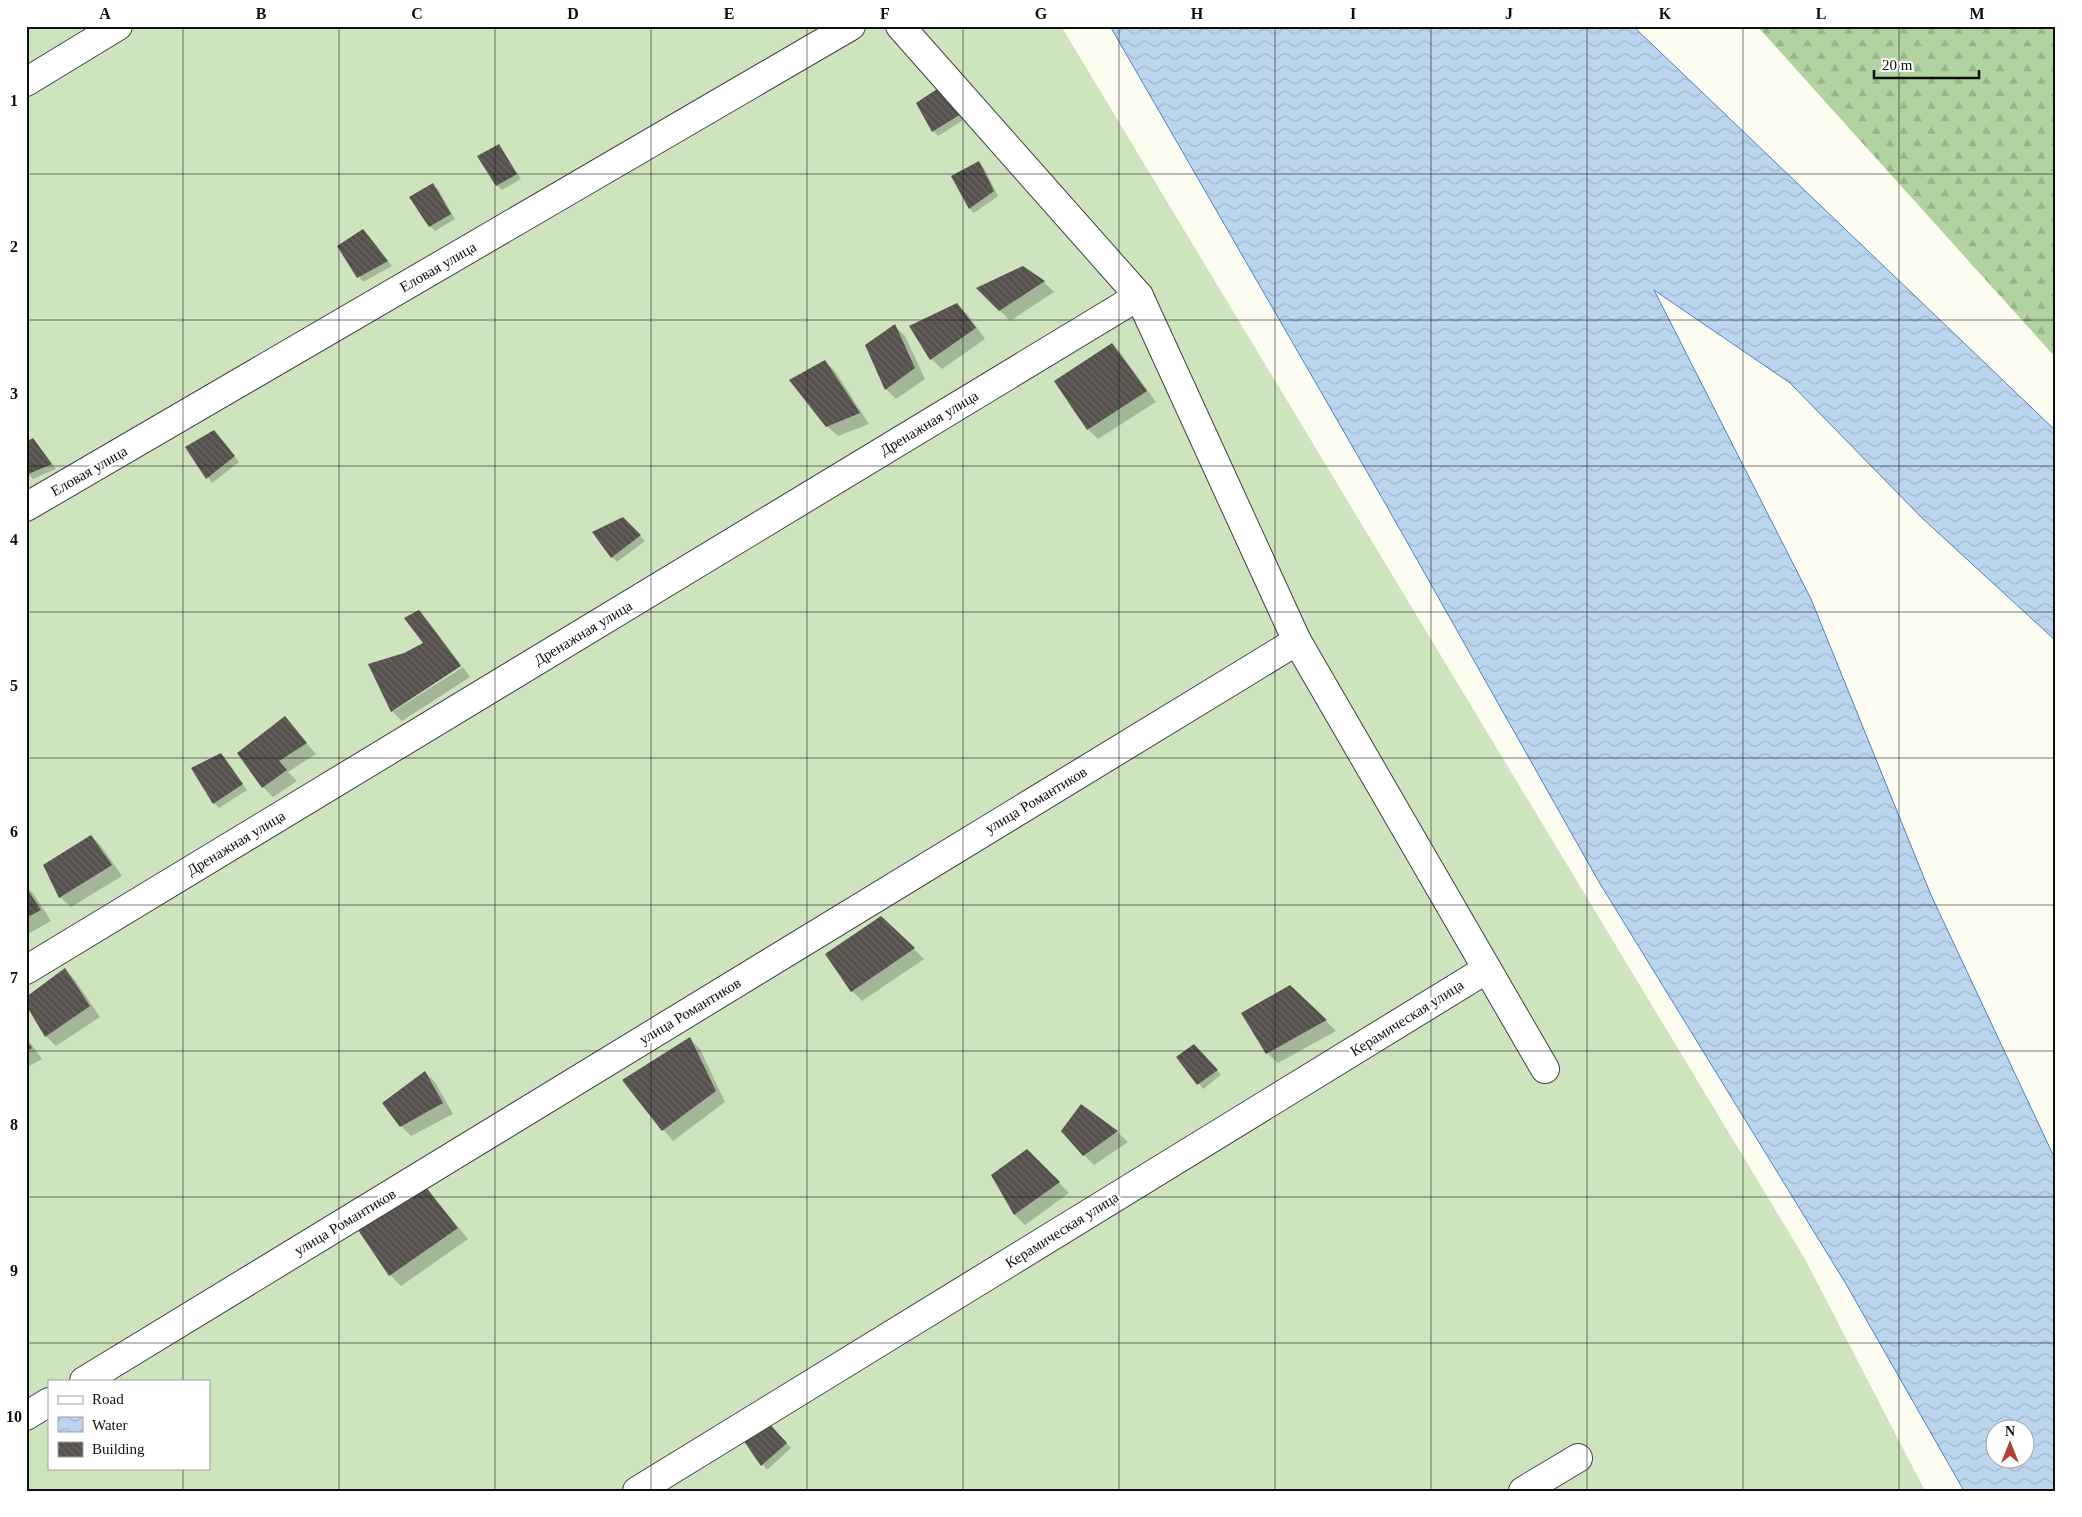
<svg xmlns="http://www.w3.org/2000/svg" width="2082" height="1517" font-family="'Times New Roman',serif">
	<defs>
		<pattern id="forest-firs" width="22" height="20" patternUnits="userSpaceOnUse" patternTransform="scale(1.25)"><rect width="22" height="20" fill="#b0d39f"/><path d="M5 1l3.5 6h-7zM16 11l3.5 6h-7z" fill="#96b488"/></pattern>
		<pattern id="water-waves" width="16" height="10" patternUnits="userSpaceOnUse" patternTransform="scale(1.25)"><rect width="16" height="10" fill="#bbd5ef"/><path d="M0 5q4-4 8 0t8 0" fill="none" stroke="#a0b6cc"/></pattern>
		<pattern id="building-back-hatch" width="6" height="6" patternUnits="userSpaceOnUse" patternTransform="scale(1.25)"><rect width="6" height="6" fill="#56514c"/><path d="M-1 5l2 2M0 0l6 6M5-1l2 2" fill="none" stroke="#696561"/></pattern>
	</defs>
	<rect width="100%" height="100%" fill="#fdfcf1"/>
	<path fill="#cde4be" fill-rule="evenodd" d="M26 26H1061L1805 1259 1925 1491H26ZM49 1381H209V1468H49Z"/>
	<path fill="url(#forest-firs)" d="M1757 26H2056V358Z"/>
	<path fill="url(#water-waves)" stroke="#4b81bd" fill-rule="evenodd" d="M1110 26H1633L2056 431V641L1922 518 1790 383 1654 290 1811 599 1931 895 2056 1161V1491H1964L1846 1284 1599 882 1385 503ZM1994 1430H2024V1460H1994Z"/>
	<g fill="#0003">
		<path d="M940 89 965 119 938 136 933 131Z"/>
		<path d="M499 145 521 179 502 190 497 185Z"/>
		<path d="M979 163 984 168 998 196 974 213 970 209 953 177Z"/>
		<path d="M433 185 438 189 455 219 435 231 430 226Z"/>
		<path d="M368 235 392 266 363 282 338 247Z"/>
		<path d="M1044 282 1054 292 1010 321 978 288Z"/>
		<path d="M957 304 968 315 985 339 942 369 931 359Z"/>
		<path d="M895 326 905 336 925 379 896 399 886 389Z"/>
		<path d="M1112 344 1122 355 1156 402 1098 439 1088 429Z"/>
		<path d="M824 361 835 371 869 424 838 436 827 426Z"/>
		<path d="M218 436 239 462 212 483 187 447Z"/>
		<path d="M33 440 56 469 33 479 26 472Z"/>
		<path d="M623 519 645 541 617 562 612 557Z"/>
		<path d="M419 611 429 622 461 665 394 708V711L463 667 470 677 402 721 392 711 404 654 424 643Z"/>
		<path d="M285 718 316 754 288 772 297 781 273 797 263 787Z"/>
		<path d="M225 760 247 790 219 808 214 803Z"/>
		<path d="M91 836 101 846 122 876 71 907 60 897Z"/>
		<path d="M26 887 33 893 51 921 26 935Z"/>
		<path d="M881 917 924 959 862 1001 852 991Z"/>
		<path d="M65 970 75 980 100 1017 56 1046 46 1036Z"/>
		<path d="M1326 1021 1336 1031 1278 1063 1267 1053Z"/>
		<path d="M26 1037 42 1059 26 1068Z"/>
		<path d="M690 1039 700 1049 725 1102 673 1141 623 1081Z"/>
		<path d="M1199 1050 1221 1075 1203 1089 1178 1057Z"/>
		<path d="M425 1072 435 1082 453 1114 411 1136 401 1126Z"/>
		<path d="M1082 1106 1117 1132 1128 1142 1094 1165 1084 1155Z"/>
		<path d="M1027 1151 1069 1193 1025 1225 1015 1215 993 1175Z"/>
		<path d="M417 1178 468 1239 401 1286 390 1275 352 1219Z"/>
		<path d="M764 1419 791 1448 767 1470 741 1434Z"/>
	</g>
	<g fill="url(#building-back-hatch)">
		<path d="M940 87 961 114 932 132 916 103Z"/>
		<path d="M499 144 517 174 496 186 477 156Z"/>
		<path d="M979 161 994 191 969 209 951 176Z"/>
		<path d="M433 183 451 214 429 227 409 197Z"/>
		<path d="M363 229 388 261 357 278 337 246Z"/>
		<path d="M1023 266 1045 281 999 311 976 288Z"/>
		<path d="M957 303 976 328 930 360 909 326Z"/>
		<path d="M895 324 915 368 885 390 865 345Z"/>
		<path d="M1112 343 1147 391 1087 430 1054 381Z"/>
		<path d="M825 360 860 413 826 427 789 380Z"/>
		<path d="M214 430 235 456 206 479 185 447Z"/>
		<path d="M33 438 52 464 26 475V442Z"/>
		<path d="M623 517 641 535 611 558 592 532Z"/>
		<path d="M419 610 461 666 391 712 368 664 404 653 423 643 404 618Z"/>
		<path d="M285 716 307 743 279 761 287 770 262 788 237 753Z"/>
		<path d="M221 753 243 784 213 804 191 768Z"/>
		<path d="M91 835 112 865 59 898 43 865Z"/>
		<path d="M26 887 41 910 26 918Z"/>
		<path d="M881 916 915 948 851 992 825 954Z"/>
		<path d="M65 968 90 1006 45 1037 26 1005V997Z"/>
		<path d="M1290 985 1327 1020 1266 1054 1241 1013Z"/>
		<path d="M690 1037 716 1091 662 1131 622 1080Z"/>
		<path d="M26 1040 32 1048 26 1052Z"/>
		<path d="M1194 1044 1218 1070 1197 1085 1176 1057Z"/>
		<path d="M425 1071 443 1103 400 1127 382 1103Z"/>
		<path d="M1081 1104 1118 1131 1083 1156 1061 1131Z"/>
		<path d="M1027 1149 1060 1182 1014 1215 991 1175Z"/>
		<path d="M418 1177 458 1228 389 1276 350 1218Z"/>
		<path d="M764 1418 787 1443 761 1466 739 1434Z"/>
	</g>
	<g fill="none" stroke-linecap="round" stroke-linejoin="round">
		<g stroke="#414141" stroke-width="30">
			<g id="minor">
				<path d="M900 26 1139 296 1297 641 1545 1069"/>
				<path d="M26 82 118 26"/>
				<path d="M26 507 851 26"/>
				<path d="M26 970 1139 296"/>
				<path d="M84 1381 1297 641"/>
				<path d="M26 1416 49 1402"/>
				<path d="M637 1491 1487 969"/>
				<path d="M1523 1491 1578 1458"/>
			</g>
		</g>
		<use href="#minor" stroke="#fff" stroke-width="28"/>
	</g>
	<path fill="none" stroke="#0e0e0e" stroke-width="1" stroke-opacity="0.55" d="M183 26V1381M339 26V1491M495 26V1491M651 26V1491M807 26V1491M963 26V1491M1119 26V1491M1275 26V1491M1431 26V1491M1587 26V1491M1743 26V1491M1899 26V1491M26 174H2056M26 320H2056M26 466H2056M26 612H2056M26 758H2056M26 905H2056M26 1051H2056M26 1197H2056M26 1343H2056M183 1468V1491"/>
	<g text-anchor="middle" dominant-baseline="central" stroke-width="5" stroke-linejoin="round" paint-order="stroke">
		<g font-size="15" fill="#0e0e0e" stroke="#fff">
			<text transform="translate(438 267) rotate(-30)">Еловая улица</text>
			<text transform="translate(929 423) rotate(-31)">Дренажная улица</text>
			<text transform="translate(89 471) rotate(-30)">Еловая улица</text>
			<text transform="translate(583 633) rotate(-31)">Дренажная улица</text>
			<text transform="translate(1036 800) rotate(-31)">улица Романтиков</text>
			<text transform="translate(236 843) rotate(-31)">Дренажная улица</text>
			<text transform="translate(690 1011) rotate(-31)">улица Романтиков</text>
			<text transform="translate(1407 1018) rotate(-32)">Керамическая улица</text>
			<text transform="translate(345 1222) rotate(-31)">улица Романтиков</text>
			<text transform="translate(1062 1230) rotate(-32)">Керамическая улица</text>
		</g>
	</g>
	<rect width="2082" height="1517" fill="none" stroke="#ffffff" stroke-width="55"/>
	<rect x="48" y="1380" width="162" height="90" fill="#ffffff" stroke="#9f9f9f"/>
	<rect x="58" y="1396" width="25" height="8" fill="#ffffff" stroke="#9f9f9f"/>
	<text x="92" y="1404" font-size="15" fill="#0e0e0e">Road</text>
	<rect x="58" y="1417" width="25" height="15" fill="url(#water-waves)" stroke="#9f9f9f"/>
	<text x="92" y="1430" font-size="15" fill="#0e0e0e">Water</text>
	<rect x="58" y="1442" width="25" height="15" fill="url(#building-back-hatch)" stroke="#9f9f9f"/>
	<text x="92" y="1454" font-size="15" fill="#0e0e0e">Building</text>
	<g transform="translate(2010 1444)"><circle r="24" fill="#ffffff" stroke="#9f9f9f"/>
	<path d="M0-4L9 19L0 12L-9 19Z" fill="#ae4036"/>
	<text y="-8" font-size="14" font-weight="bold" text-anchor="middle" fill="#0e0e0e">N</text>
	</g>
	<path d="M1874 70v8h105v-8" fill="none" stroke="#0e0e0e" stroke-width="2.5"/>
	<text x="1882" y="70" font-size="15" fill="#0e0e0e" stroke="#ffffff" stroke-width="4" paint-order="stroke">20 m</text>
	<rect x="28" y="28" width="2026" height="1462" fill="none" stroke="#0e0e0e" stroke-width="2"/>
	<g font-size="16" text-anchor="middle" font-weight="bold" fill="#0e0e0e">
		<text x="105" y="19">A</text>
		<text x="261" y="19">B</text>
		<text x="417" y="19">C</text>
		<text x="573" y="19">D</text>
		<text x="729" y="19">E</text>
		<text x="885" y="19">F</text>
		<text x="1041" y="19">G</text>
		<text x="1197" y="19">H</text>
		<text x="1353" y="19">I</text>
		<text x="1509" y="19">J</text>
		<text x="1665" y="19">K</text>
		<text x="1821" y="19">L</text>
		<text x="1977" y="19">M</text>
		<text x="14" y="106">1</text>
		<text x="14" y="252">2</text>
		<text x="14" y="399">3</text>
		<text x="14" y="545">4</text>
		<text x="14" y="691">5</text>
		<text x="14" y="837">6</text>
		<text x="14" y="983">7</text>
		<text x="14" y="1130">8</text>
		<text x="14" y="1276">9</text>
		<text x="14" y="1422">10</text>
	</g>
</svg>
